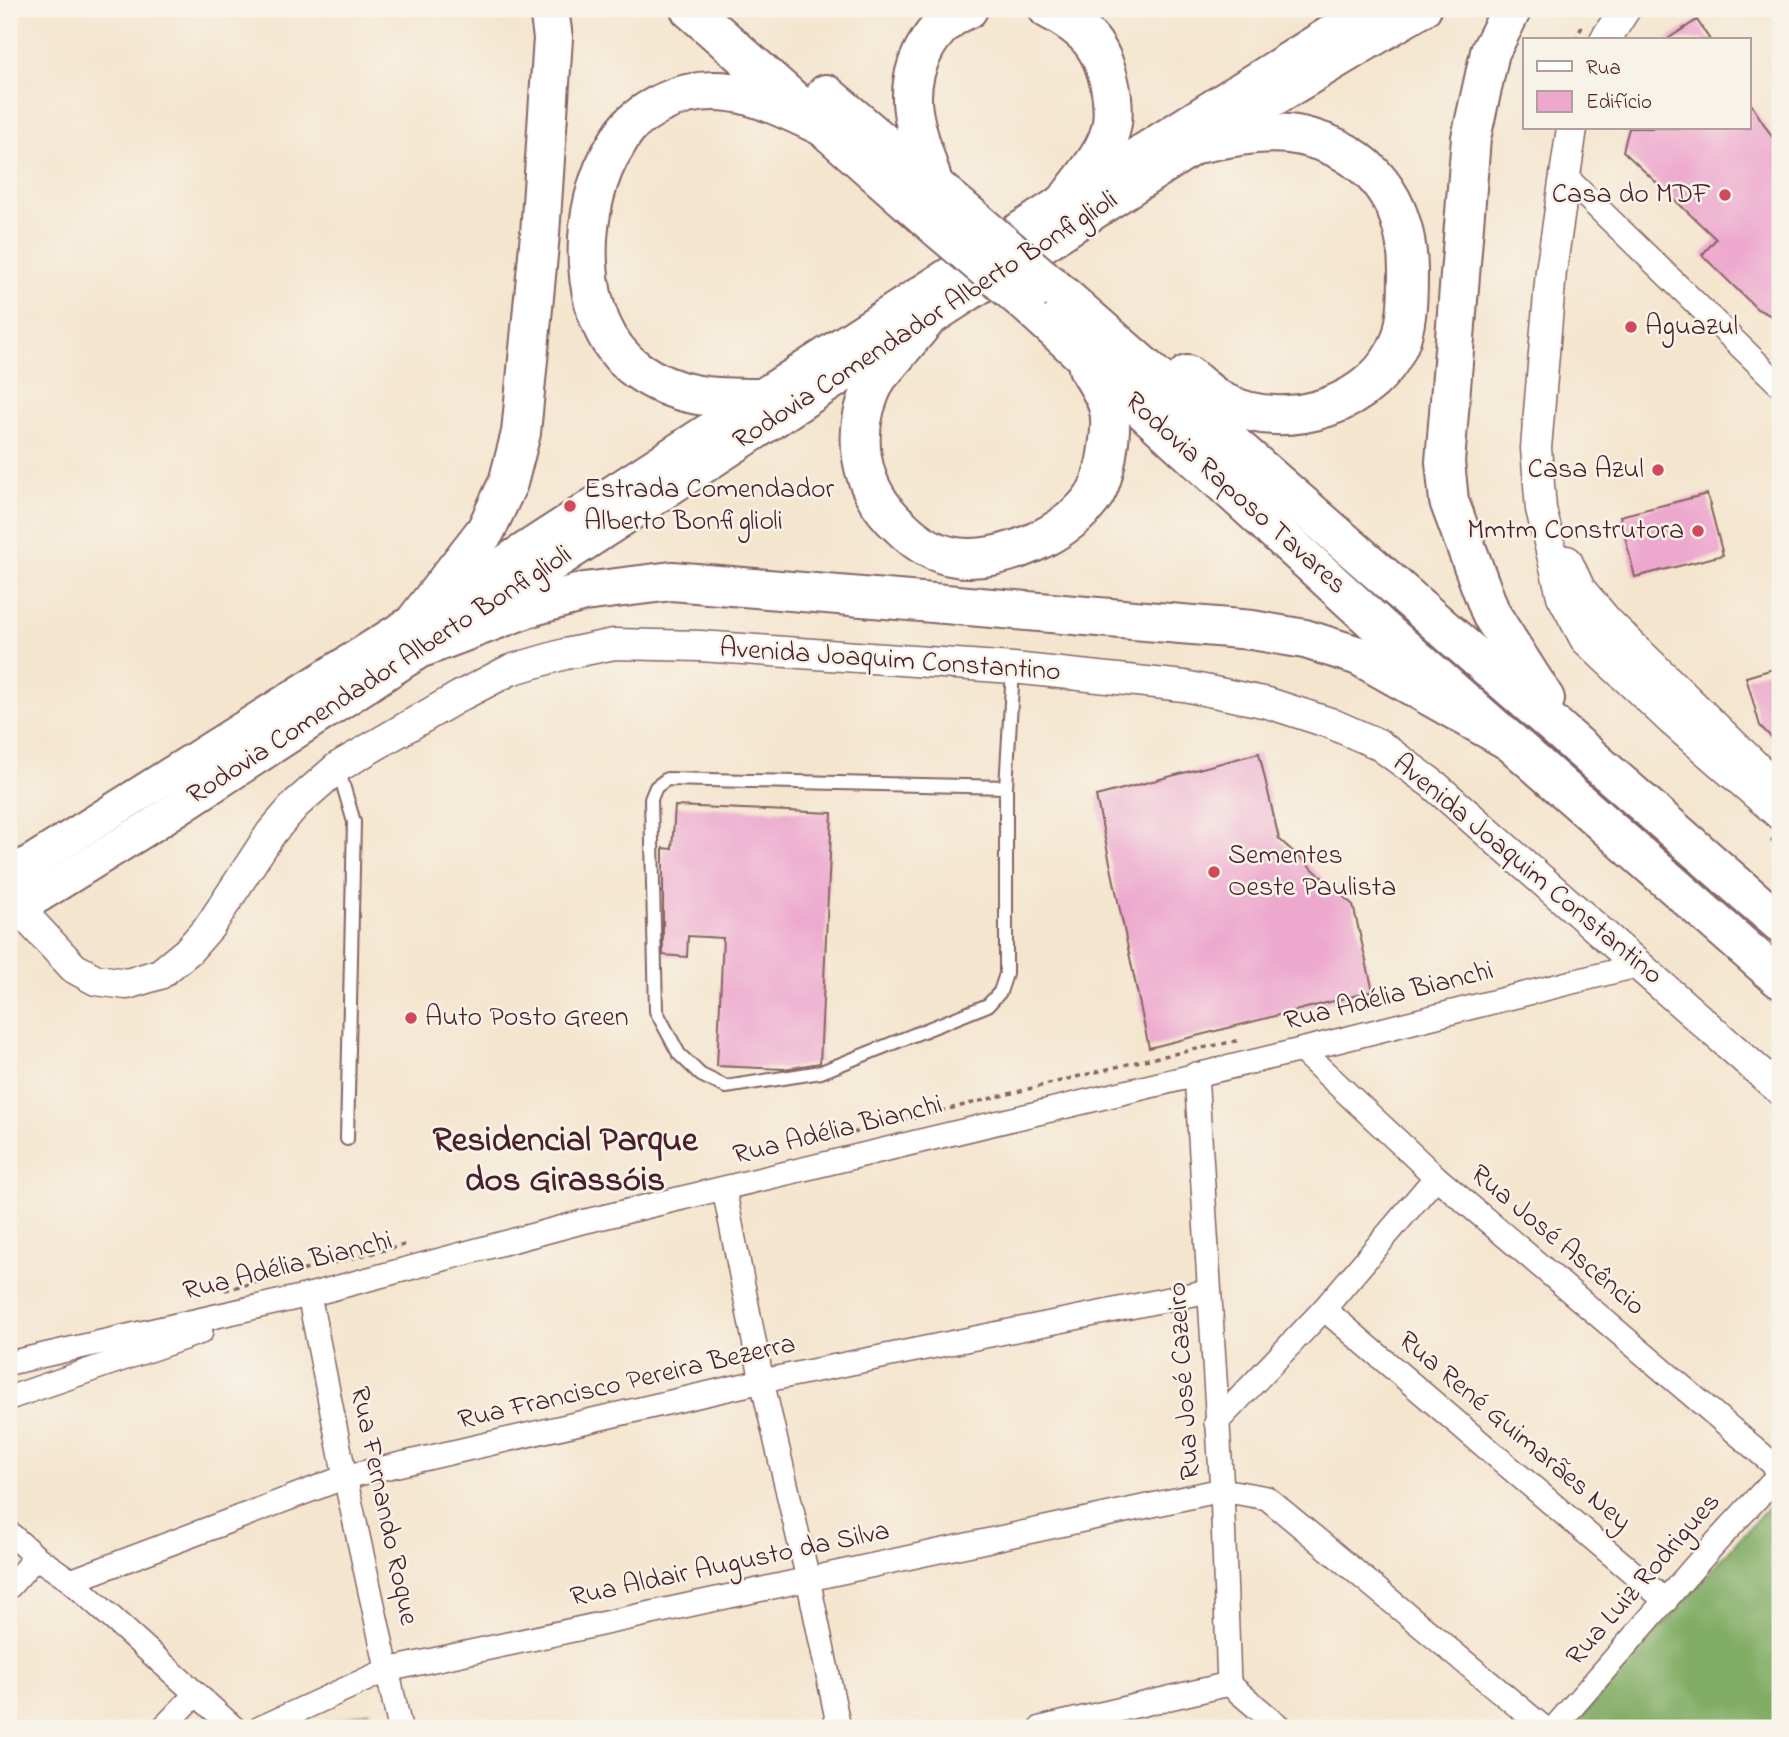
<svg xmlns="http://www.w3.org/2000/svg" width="1789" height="1737" font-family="'Indie Flower',sans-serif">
	<rect width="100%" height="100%" fill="#f7f3e8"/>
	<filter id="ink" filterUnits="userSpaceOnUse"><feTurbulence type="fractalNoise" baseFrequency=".0143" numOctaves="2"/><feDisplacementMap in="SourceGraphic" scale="14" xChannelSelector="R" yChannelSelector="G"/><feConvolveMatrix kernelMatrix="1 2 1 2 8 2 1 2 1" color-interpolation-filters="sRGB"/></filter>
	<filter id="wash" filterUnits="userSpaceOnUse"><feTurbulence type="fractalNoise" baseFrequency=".00686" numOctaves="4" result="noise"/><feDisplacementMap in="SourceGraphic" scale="28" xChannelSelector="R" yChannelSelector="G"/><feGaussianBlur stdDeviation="1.57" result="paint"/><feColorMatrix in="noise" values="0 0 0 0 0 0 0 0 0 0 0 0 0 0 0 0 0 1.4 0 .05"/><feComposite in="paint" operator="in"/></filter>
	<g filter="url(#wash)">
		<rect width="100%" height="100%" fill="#f4e5ce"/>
		<path fill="#a0c772" stroke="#75734e" stroke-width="2" d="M369 1711 374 1728H314Z"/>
		<path fill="#80ac64" stroke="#656648" stroke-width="2" d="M1780 1493V1728H1572Z"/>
		<g id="blocks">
			<g fill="#eda8ce">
				<path d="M1697 20 1710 40H1666Z"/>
				<path d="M1749 101 1780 149V320L1757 309 1702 255 1716 239 1623 151 1629 128H1749Z"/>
				<path d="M1707 494 1723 555 1635 577 1620 516Z"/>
				<path d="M1780 667V746L1760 726 1746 677Z"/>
				<path d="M1259 753 1279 839 1353 905 1373 991 1149 1048 1096 796Z"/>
				<path d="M675 806 832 813 820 1063 784 1069 717 1066 723 938 688 936 687 957 663 955V848L672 849Z"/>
			</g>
		</g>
	</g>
	<g filter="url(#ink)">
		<use href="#blocks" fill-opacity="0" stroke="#866464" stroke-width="2"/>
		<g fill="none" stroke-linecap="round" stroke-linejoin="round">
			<g stroke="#866464" stroke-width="16">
				<g id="service">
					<path d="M338 768 354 822 347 1139"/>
					<path d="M1006 787 667 779 656 787 651 799 656 1011 679 1054 701 1075 726 1087 821 1072 988 1005 1000 992 1006 974V787L1013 669"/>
				</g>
			</g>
			<g stroke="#866464" stroke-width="26">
				<g id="minor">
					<path d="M1564 175 1780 385"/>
					<path d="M1301 1050 1436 1177 1780 1470"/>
					<path d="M1196 1074 1222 1490 1229 1684"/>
					<path d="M724 1189 762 1381 808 1579 839 1728"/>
					<path d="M309 1295 345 1477 400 1728"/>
					<path d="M1324 1309 1666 1601"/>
					<path d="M9 1363 309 1295 582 1222 1301 1050 1640 965"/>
					<path d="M9 1398 201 1332"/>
					<path d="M1216 1423 1324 1309 1436 1177"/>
					<path d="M9 1533 36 1557 71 1581 234 1728"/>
					<path d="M71 1581 345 1477 762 1381 1209 1291"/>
					<path d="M9 1587 36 1557"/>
					<path d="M1229 1684 1281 1728"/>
					<path d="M163 1728 195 1695"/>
					<path d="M260 1728 387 1670 1222 1490 1267 1498 1544 1728"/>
					<path d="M1041 1728 1229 1684"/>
					<path d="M1554 1728 1710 1549 1780 1473"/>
				</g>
			</g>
			<g stroke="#866464" stroke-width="33">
				<g id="tertiary">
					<path d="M1605 40 1625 9"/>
					<path d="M1572 128 1551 271 1536 448 1541 509 1562 596 1585 639 1672 721 1780 815"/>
					<path d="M1567 561 1580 589 1607 621 1780 790"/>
					<path d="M18 908 74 968 96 980 127 984 160 974 188 951 210 926 271 833 296 804 338 767 460 696 510 670 565 654 614 644 700 646 1013 668 1184 686 1268 703 1330 723 1378 744 1434 785 1780 1090"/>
				</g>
			</g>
			<g stroke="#866464" stroke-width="37">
				<g id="secondary">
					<path d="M9 876 417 619 1069 197 1368 9"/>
					<path d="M9 914 146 829 1201 143 1424 9"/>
				</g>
			</g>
			<g stroke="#866464" stroke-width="42">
				<g id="motorway">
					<path d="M690 9 940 230"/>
					<path d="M1048 9C1065 18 1083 29 1094 45 1108 65 1115 99 1112 123 1108 151 1085 175 1069 197"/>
					<path d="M1512 9 1490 52 1471 138 1445 462 1449 501 1491 614 1545 699"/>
					<path d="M826 94 969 215"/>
					<path d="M933 183C919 134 898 97 925 48 935 30 950 16 968 9"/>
					<path d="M1059 292 1780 923"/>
					<path d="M1026 303 1380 627 1780 979"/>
					<path d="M926 320 877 378C849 430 857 488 901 527 916 542 934 554 956 557 1001 564 1071 533 1095 494 1103 480 1106 463 1108 448 1110 435 1112 419 1108 406 1104 393 1095 380 1088 368"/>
					<path d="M1187 375C1199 384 1212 397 1225 403 1286 433 1376 406 1401 339 1408 317 1408 292 1408 270 1407 200 1370 151 1301 136 1268 129 1233 137 1201 143"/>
					<path d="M759 398C713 398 677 398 637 370 573 324 577 205 616 145 620 138 625 129 631 124 646 110 667 99 687 94 740 82 782 108 828 129"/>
					<path d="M417 619 486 530 508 483 521 433 540 234 553 38 549 9"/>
					<path d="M424 647 530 607 584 592 672 581 1252 630 1305 639 1359 656 1511 742"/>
				</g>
			</g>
			<g stroke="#866464" stroke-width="3.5" stroke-dasharray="5 5" stroke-linecap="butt">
				<path d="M1575 40 1583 25"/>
				<path d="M1771 839 1780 847"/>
				<path d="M853 1133 1144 1060 1241 1040"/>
				<path d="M225 1290 408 1244"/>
			</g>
			<use href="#service" stroke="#fff" stroke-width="12"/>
			<use href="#minor" stroke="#fff" stroke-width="23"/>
			<use href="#tertiary" stroke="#fff" stroke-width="30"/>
			<use href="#secondary" stroke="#fff" stroke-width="33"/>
			<use href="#motorway" stroke="#fff" stroke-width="38"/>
			<g stroke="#866464" stroke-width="42" stroke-linecap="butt">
				<g id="motorway-bridge">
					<path d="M969 215 1059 292"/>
					<path d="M940 230 1026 303"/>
				</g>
			</g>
			<use href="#motorway-bridge" stroke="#fff" stroke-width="38"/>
		</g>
	</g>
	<g fill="#d1495b" stroke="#f7f3e8" stroke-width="2.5">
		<circle cx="1725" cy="195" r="7"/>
		<circle cx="1631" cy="327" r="7"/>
		<circle cx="1658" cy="470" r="7"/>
		<circle cx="570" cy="506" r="7"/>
		<circle cx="1698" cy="531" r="7"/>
		<circle cx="1214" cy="872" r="7"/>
		<circle cx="411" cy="1018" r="7"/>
	</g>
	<g text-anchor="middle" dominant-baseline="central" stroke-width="5" stroke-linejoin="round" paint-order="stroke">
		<g font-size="28" fill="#4a1f2b" stroke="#f7f3e8" text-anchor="start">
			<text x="1711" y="195" text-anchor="end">Casa do MDF</text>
			<text x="1645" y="327">Aguazul</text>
			<text x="1644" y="470" text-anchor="end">Casa Azul</text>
			<text x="584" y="490">Estrada Comendador<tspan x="584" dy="32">Alberto Bonfiglioli</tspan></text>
			<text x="1684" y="531" text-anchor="end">Mmtm Construtora</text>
			<text x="1228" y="856">Sementes<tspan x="1228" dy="32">Oeste Paulista</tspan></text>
			<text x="425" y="1018">Auto Posto Green</text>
		</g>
		<g font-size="28" fill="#4a1f2b" stroke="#f7f3e8">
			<text transform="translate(926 321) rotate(-33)">Rodovia Comendador Alberto Bonfiglioli</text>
			<text transform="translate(1235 494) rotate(42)">Rodovia Raposo Tavares</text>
			<text transform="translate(890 661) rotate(4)">Avenida Joaquim Constantino</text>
			<text transform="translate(380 676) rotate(-33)">Rodovia Comendador Alberto Bonfiglioli</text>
			<text transform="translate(1527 870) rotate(40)">Avenida Joaquim Constantino</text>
			<text transform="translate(1389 997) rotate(-14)">Rua Adélia Bianchi</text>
			<text transform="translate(838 1131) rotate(-14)">Rua Adélia Bianchi</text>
			<text transform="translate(1557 1241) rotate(40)">Rua José Ascêncio</text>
			<text transform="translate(288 1267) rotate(-14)">Rua Adélia Bianchi</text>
			<text transform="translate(1185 1381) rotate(-94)">Rua José Cazeiro</text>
			<text transform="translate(627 1383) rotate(-13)">Rua Francisco Pereira Bezerra</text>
			<text transform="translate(1514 1432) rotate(40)">Rua René Guimarães Ney</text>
			<text transform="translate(383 1506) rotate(78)">Rua Fernando Roque</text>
			<text transform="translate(730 1565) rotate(-12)">Rua Aldair Augusto da Silva</text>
			<text transform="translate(1644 1580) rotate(-49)">Rua Luiz Rodrigues</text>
		</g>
		<g font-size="35" font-weight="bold" fill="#4a1f2b" stroke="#f7f3e8">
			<text x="565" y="1141">Residencial Parque<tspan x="565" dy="40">dos Girassóis</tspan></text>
		</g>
	</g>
	<rect width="1789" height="1737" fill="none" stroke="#f7f3e8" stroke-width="35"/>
	<rect x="1523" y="38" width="228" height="91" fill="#f7f3e8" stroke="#b29e9c" stroke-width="2"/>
	<rect x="1537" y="61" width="35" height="10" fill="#ffffff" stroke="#b29e9c" stroke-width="2"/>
	<text x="1586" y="74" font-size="21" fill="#4a1f2b">Rua</text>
	<rect x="1537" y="91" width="35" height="21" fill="#eda8ce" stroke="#b29e9c" stroke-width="2"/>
	<text x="1586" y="108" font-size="21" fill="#4a1f2b">Edifício</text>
</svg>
